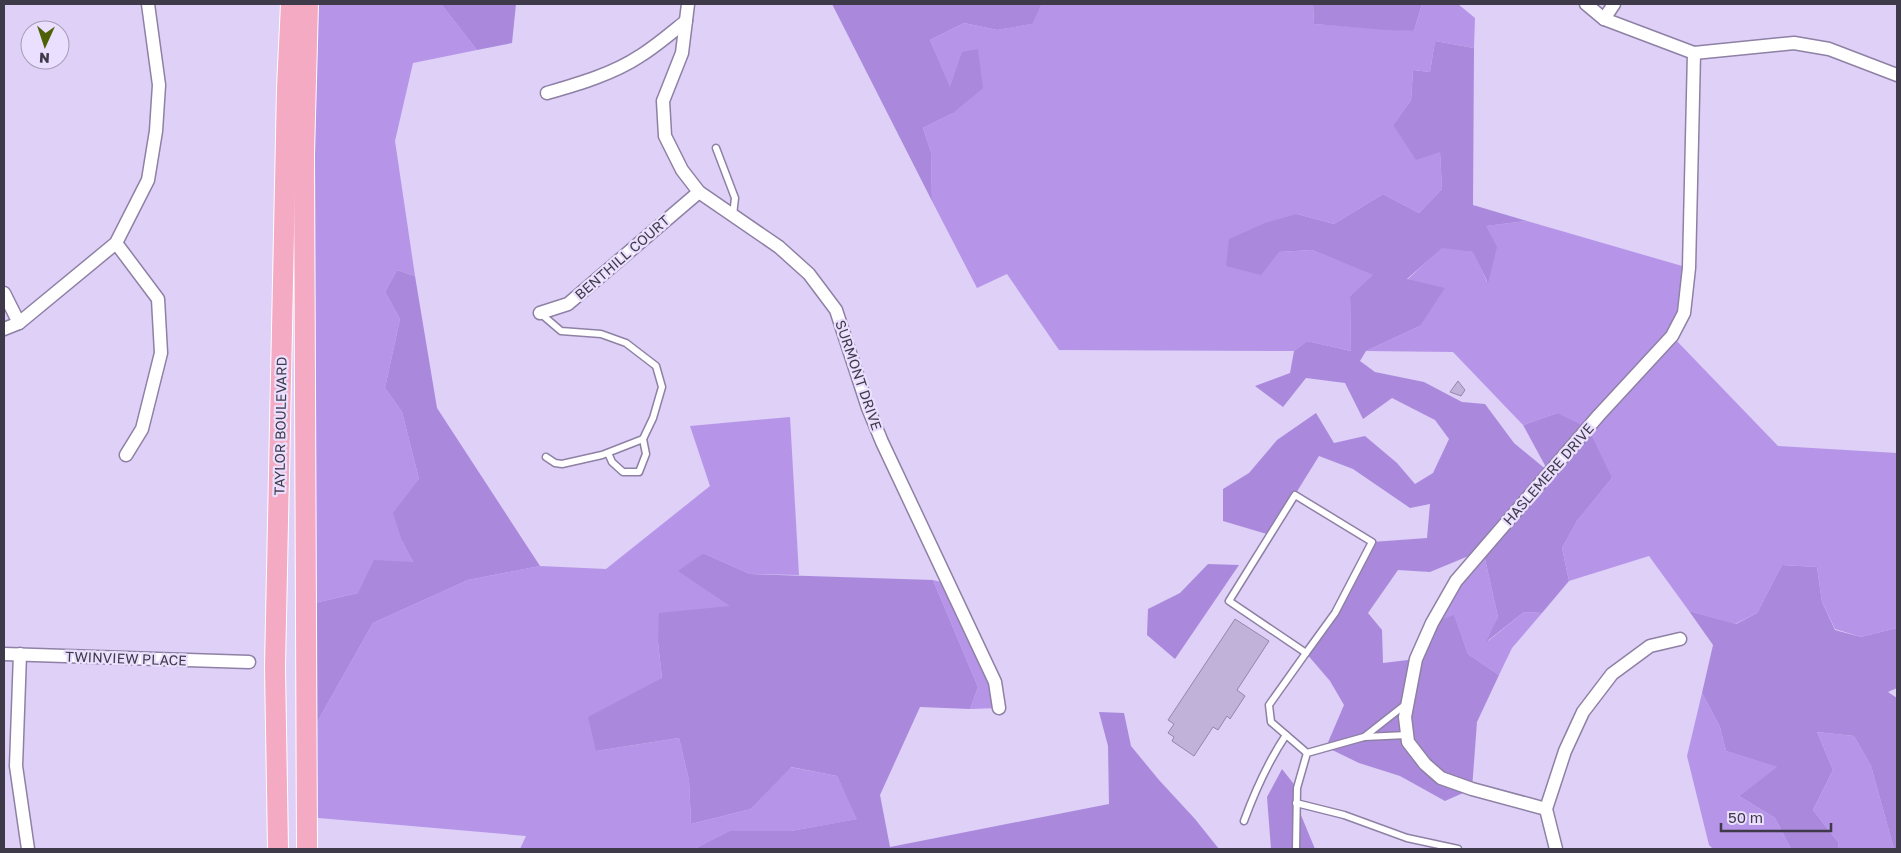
<svg xmlns="http://www.w3.org/2000/svg" width="1901" height="853" font-family="'Golos Text',sans-serif">
	<rect width="100%" height="100%" fill="#ded0f7"/>
	<g fill="#b695e9">
		<path d="M308 4H441L477 50 413 63 395 141 415 276 397 270 385 292 400 319 385 388 402 412 419 479 402 541 413 562 358 593 306 605Z"/>
		<path d="M1042 4H1313L1314 24 1414 31 1422 4H1458L1475 18 1474 48 1435 41 1430 72 1413 70 1411 100 1393 125 1440 152 1442 189 1419 213 1383 194 1334 224 1297 214 1279 252 1312 250 1374 275 1350 296 1351 351 1307 341 1294 351 1059 350 1007 274 977 288 932 201 931 152 923 128 953 113 950 88 930 40 964 23 997 30 1031 24Z"/>
		<path d="M1527 221 1689 268 1672 336 1778 446 1897 453V628L1861 637 1835 629 1822 602 1817 567 1782 565 1757 613 1735 624 1689 611 1649 556 1569 581 1562 548 1577 521 1612 478 1557 413 1523 425 1453 352 1366 351 1420 326 1407 280 1442 247 1474 252 1487 282 1485 226Z"/>
		<path d="M790 417 799 575 750 574 703 553 679 571 729 606 658 642 662 678 596 751 679 738 689 780 691 824 751 809 790 767 837 776 858 819 791 831H729L694 849H520L526 836 307 817V740L373 623 468 580 540 566 606 569 710 486 690 426Z"/>
		<path d="M1483 550 1498 617 1488 641 1524 612 1542 613 1512 648 1499 675 1468 654 1454 616 1432 623Z"/>
		<path d="M933 580 949 584 995 682 999 708 970 709 978 687Z"/>
		<path d="M1702 693 1720 727 1726 751 1778 767 1739 796 1775 818 1791 849H1713L1709 845 1687 756Z"/>
		<path d="M1817 732 1854 736 1871 766 1894 849H1839L1838 842 1813 810 1833 770Z"/>
	</g>
	<g fill="#aa89dd">
		<path d="M441 4H516L512 43 477 50Z"/>
		<path d="M832 4H1042L1032 24 997 30 964 23 930 40 950 87 962 52 978 49 983 88 953 113 923 128 931 152 932 201Z"/>
		<path d="M1313 4H1422L1414 31 1386 30 1314 24Z"/>
		<path d="M1435 41 1474 48 1473 205 1527 221 1486 226 1497 247 1488 283 1473 252 1442 248 1407 279 1445 288 1420 326 1366 351 1360 361 1375 372 1424 382 1462 402 1485 404 1514 443 1548 471 1523 425 1557 413 1588 428 1612 478 1577 521 1562 548 1569 581 1542 613 1524 612 1486 642 1498 617 1483 550 1430 572 1398 570 1368 613 1382 630 1383 663 1416 659 1432 623 1454 615 1468 654 1499 675 1477 722 1472 789 1445 801 1400 776 1359 763 1326 747 1344 705 1330 681 1306 653 1335 613 1372 542 1427 538 1430 504 1410 508 1353 469 1319 456 1270 535 1223 521V489L1249 473 1277 440 1316 413 1334 443 1365 436 1397 463 1415 484 1433 473 1449 439 1435 420 1392 398 1363 419 1345 383 1306 378 1283 407 1255 386 1290 373 1294 351 1307 341 1351 351 1350 296 1373 275 1312 250 1279 252 1261 275 1226 266 1229 239 1265 223 1297 214 1334 224 1383 194 1419 213 1442 189 1440 152 1416 160 1393 125 1411 100 1413 70 1430 72Z"/>
		<path d="M397 270 415 276 437 408 540 566 468 580 373 623 307 740 306 605 358 593 374 560 413 562 402 541 393 513 419 479 402 412 385 388 400 319 385 292Z"/>
		<path d="M703 553 750 574 933 580 978 687 970 709 920 707 880 795 890 847 1109 804 1108 746 1099 712 1124 713 1131 746 1159 780 1195 819 1219 849H694L729 831H791L857 819 837 776 791 767 751 809 691 824 689 780 679 738 596 751 588 717 662 678 658 642 659 613 729 606 678 571Z"/>
		<path d="M1208 564 1239 565 1175 659 1147 635 1148 609 1180 593Z"/>
		<path d="M1782 565 1817 567 1822 602 1835 630 1861 637 1897 628V688L1888 692 1897 698V849H1894L1871 766 1854 736 1817 732 1833 770 1813 810 1838 842 1839 849H1791L1775 818 1739 796 1777 767 1726 751 1720 727 1702 693 1713 645 1689 611 1736 624 1757 613Z"/>
		<path d="M1282 769 1297 788 1296 803 1315 849H1271L1267 797Z"/>
	</g>
	<g fill="#c0b2d8" stroke="#9487ab">
		<path d="M1458 381 1465 390 1461 396 1450 392Z"/>
		<path d="M1235 619 1269 641 1237 690 1245 696 1230 719 1227 716 1218 730 1213 727 1194 756 1172 741 1174 737 1168 733 1174 724 1168 720Z"/>
	</g>
	<g fill="none" stroke-linecap="round" stroke-linejoin="round">
		<g stroke="#8e81a5" stroke-width="9">
			<g id="lane">
				<path d="M716 148 735 198 733 215"/>
				<path d="M540 313 561 331 601 334 626 343 656 366 662 387 653 418 643 439 602 455 562 464 555 463 546 457"/>
				<path d="M608 453 612 462 623 472H639L646 454 643 439"/>
				<path d="M1295 495 1372 542 1335 613 1306 653 1229 601Z"/>
				<path d="M1306 653 1269 705 1271 722 1307 753"/>
				<path d="M1364 737 1406 704"/>
				<path d="M1296 803 1344 815 1407 838 1458 849"/>
				<path d="M1244 821C1255 791 1268 762 1286 735"/>
				<path d="M1296 849 1297 788 1307 753 1364 737 1407 735"/>
			</g>
		</g>
		<g stroke="#8e81a5" stroke-width="15">
			<g id="street">
				<path d="M688 4 682 53 663 101 665 136 682 170 699 192 779 247 809 274 836 310 868 408 882 442 995 682 999 708"/>
				<path d="M1586 4 1604 19 1694 53 1794 43 1829 49 1897 75"/>
				<path d="M1604 19 1614 4"/>
				<path d="M547 93C578 84 613 74 640 56 656 46 671 33 686 21"/>
				<path d="M116 243 158 299 161 353 142 429 126 455"/>
				<path d="M4 293 19 323"/>
				<path d="M540 313 568 304 699 192"/>
				<path d="M4 329 19 323 116 243 148 180 156 131 159 85 148 4"/>
				<path d="M4 654 249 662"/>
				<path d="M20 654 16 766 28 849"/>
				<path d="M1546 809 1472 789 1441 778 1425 764 1408 742 1405 717 1416 659 1432 623 1456 581 1599 415 1672 336 1684 313 1689 268 1694 53"/>
				<path d="M1556 849 1546 809 1565 751 1583 712 1612 674 1650 646 1680 639"/>
			</g>
		</g>
		<g stroke="#fff" stroke-width="22">
			<g id="primary">
				<path d="M278 849 275 667 287 88 291 4"/>
				<path d="M307 849 304 155 308 4"/>
			</g>
		</g>
		<use href="#lane" stroke="#fff" stroke-width="6"/>
		<use href="#street" stroke="#fff" stroke-width="12"/>
		<use href="#primary" stroke="#f4aac2" stroke-width="20"/>
	</g>
	<g text-anchor="middle" dominant-baseline="central" stroke-width="4.5" stroke-linejoin="round" paint-order="stroke">
		<g font-size="14" fill="#3f3a49" stroke="#eadffe">
			<text transform="translate(622 257) rotate(-41)">BENTHILL COURT</text>
			<text transform="translate(859 375) rotate(71)">SURMONT DRIVE</text>
			<text transform="translate(280 426) rotate(-89)">TAYLOR BOULEVARD</text>
			<text transform="translate(1548 474) rotate(-49)">HASLEMERE DRIVE</text>
			<text transform="translate(126 658) rotate(2)">TWINVIEW PLACE</text>
		</g>
	</g>
	<rect width="1901" height="853" fill="none" stroke="#3f3a49" stroke-width="10"/>
	<g transform="translate(45 45) rotate(183)"><circle r="24" fill="#eadffe" stroke="#a69db6"/>
	<path d="M0-4L9 19L0 12L-9 19Z" fill="#4f6107"/>
	<text y="-8" font-size="14" font-weight="bold" text-anchor="middle" fill="#3f3a49">N</text>
	</g>
	<path d="M1721 823v8h110v-8" fill="none" stroke="#3f3a49" stroke-width="2.5"/>
	<text x="1728" y="823" font-size="15" fill="#3f3a49" stroke="#eadffe" stroke-width="4" paint-order="stroke">50 m</text>
</svg>
